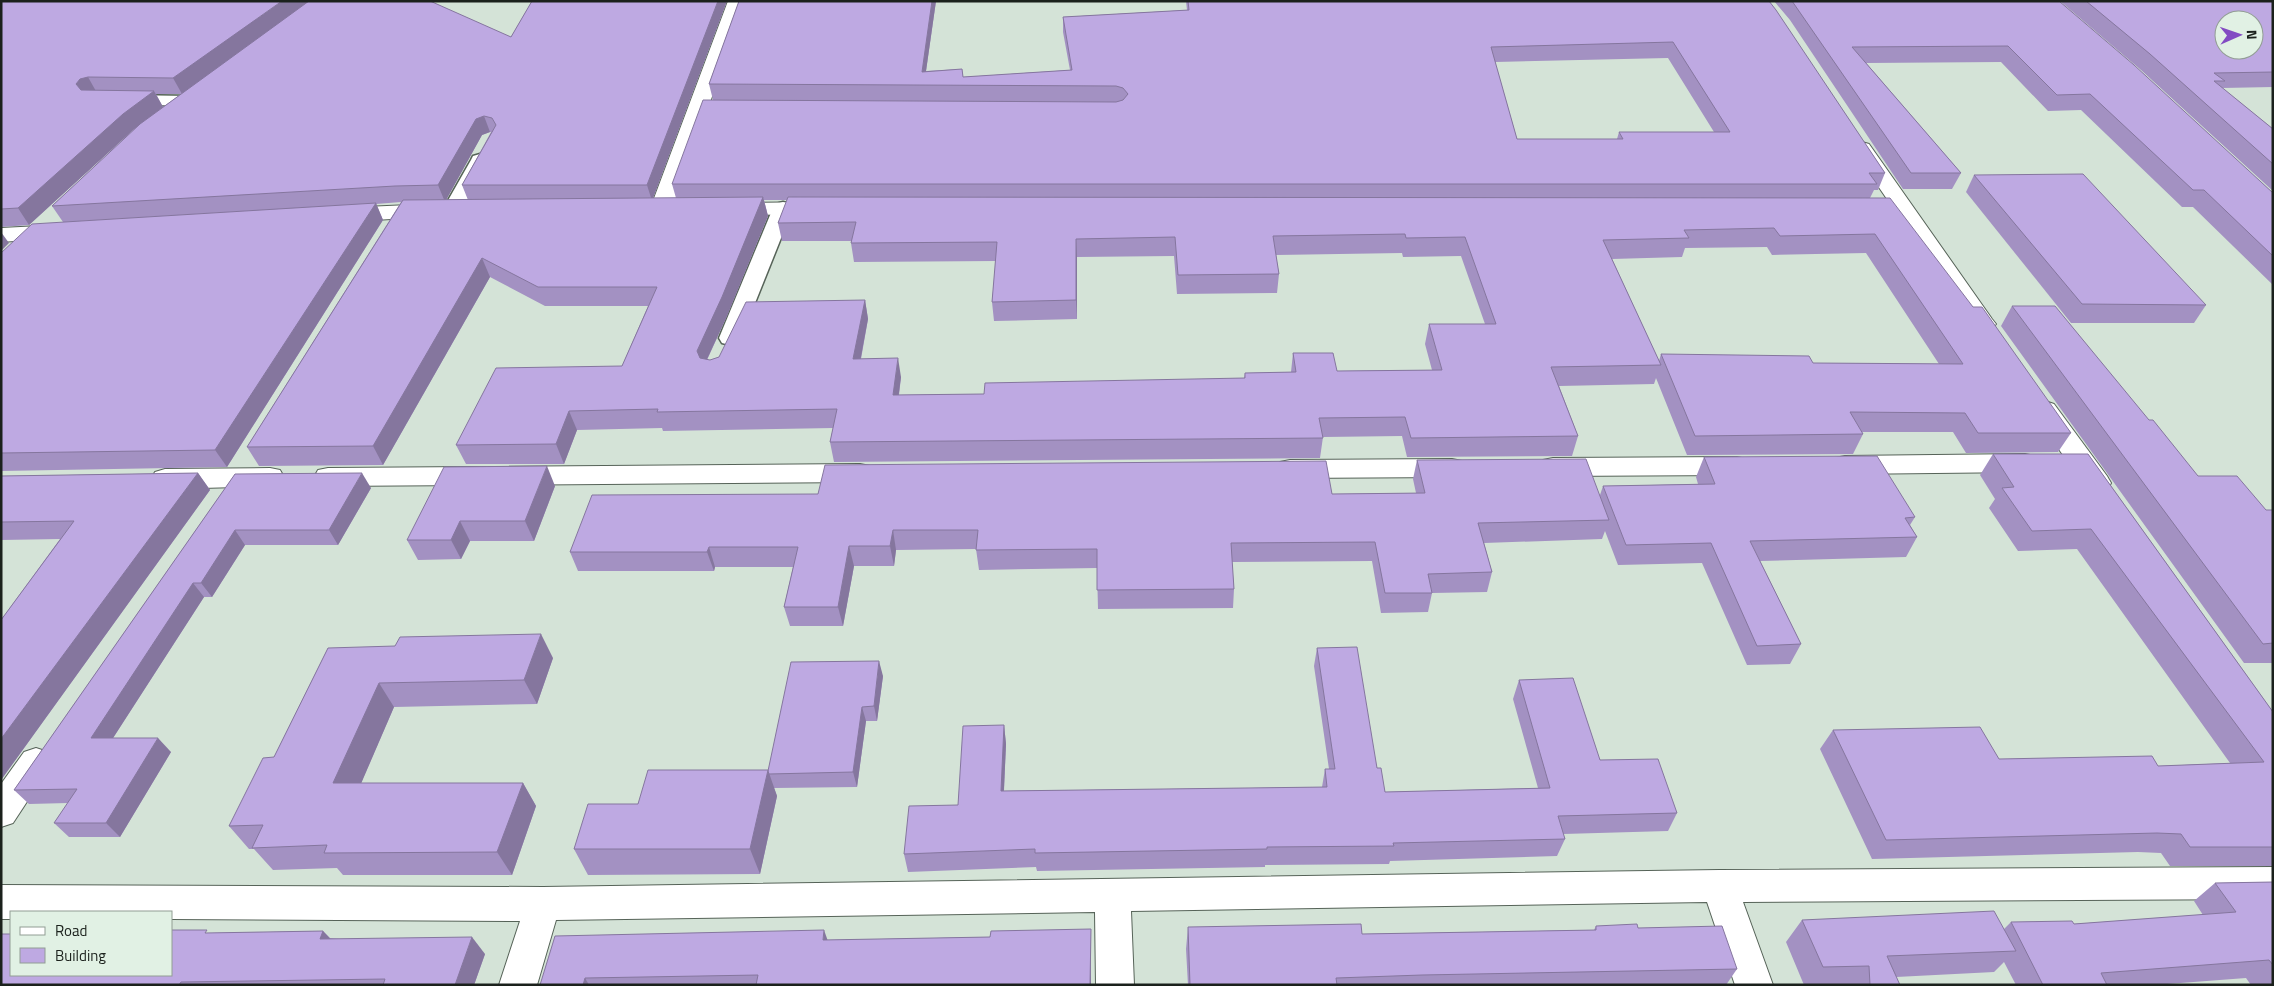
<svg xmlns="http://www.w3.org/2000/svg" width="2274" height="986" font-family="'Titillium Web',sans-serif">
	<rect width="100%" height="100%" fill="#d4e3d7"/>
	<g fill="none" stroke-linecap="round" stroke-linejoin="round">
		<g stroke="#566358" stroke-width="3">
			<g id="lane">
				<path d="M125 95 190 96 196 97 199 101 196 105 190 106 119 104 116 100 119 96Z"/>
				<path d="M480 154 487 156 489 160 462 211 459 215 452 217 445 215 442 211 471 160 473 156Z"/>
				<path d="M783 202 790 204 793 208 741 338 738 343 730 345 722 343 719 338 773 208 776 204Z"/>
			</g>
		</g>
		<g stroke="#566358" stroke-width="2">
			<g id="street">
				<path d="M728 1H746L672 209 669 214 661 215 653 214 650 209Z"/>
				<path d="M1862 142 1869 144 1992 319 1996 324 1992 329 1984 331 1976 329 1852 148 1855 144Z"/>
				<path d="M822 202 830 203 833 208 830 213 822 214 730 215 722 214 719 209 722 204 730 203Z"/>
				<path d="M432 204 440 206 443 211 440 216 342 222 334 220 331 215 334 210 342 208Z"/>
				<path d="M60 225 68 227 71 232 68 237 1 242V228Z"/>
				<path d="M2045 401 2054 404 2107 476 2111 483 2107 490 2097 493 2087 490 2036 416 2032 410 2036 404Z"/>
				<path d="M2025 454 2035 456 2038 463 2035 470 2025 472 1845 474 1835 472 1832 465 1835 458 1845 456Z"/>
				<path d="M1737 457 1747 459 1750 466 1747 473 1737 475 1553 476 1543 474 1540 467 1543 460 1553 458Z"/>
				<path d="M1452 459 1462 461 1465 468 1462 475 1452 477 1290 478 1280 476 1276 469 1280 462 1290 460Z"/>
				<path d="M860 464 870 466 874 473 870 480 860 482 328 486 318 484 314 477 318 470 328 468Z"/>
				<path d="M270 468 280 470 284 477 280 484 270 486 165 489 155 486 151 479 155 472 165 469Z"/>
				<path d="M36 748 48 752 53 762 13 823 1 827V784L24 752Z"/>
				<path d="M2273 867V899L1743 902 1773 985H1735L1707 902 1131 911 1134 985H1096L1095 912 556 920 537 985H499L520 921 171 919V912H11V919H1V885L543 887 1719 870Z"/>
			</g>
		</g>
		<use href="#lane" fill="#fff" fill-rule="evenodd"/>
		<use href="#street" fill="#fff" fill-rule="evenodd"/>
	</g>
	<g fill="#a391c2" fill-rule="evenodd">
		<path d="M1 1 511 37 532 1H727L653 198H676L672 184 713 100 709 84 739 1H936L926 71 962 69 963 77 1070 70 1063 32V17L1187 10 1186 1H1769L1885 173 1878 190H1874L1870 198 1973 307 2071 433 2058 452 1966 453 1953 432H1862L1863 434 1853 454 1687 455 1656 378 1654 384 1559 386 1578 436 1572 456 1407 457 1402 436 1323 437 1320 458 834 462 830 442 833 428 663 431 662 428 577 430 564 464H466L456 445 622 366 648 306H545L490 277 383 465 259 466 247 447 401 202 376 204 383 220 227 467 1 471V253L63 222 52 206 139 125 133 130 29 225 1 227ZM1668 58 1714 132H1619L1617 139H1517L1495 62ZM156 94H181L163 107ZM490 132H491L462 185 468 200H446L482 135ZM764 200H787L778 223 782 241H851V243L854 262 996 261 992 302 994 321 1077 319V257L1174 256 1177 294 1277 293 1279 274 1276 255 1402 253 1403 257 1461 256 1485 324H1429L1425 344 1432 370 1337 371 1293 353 1291 372 1245 373 1244 378 984 394 899 395 901 377 861 359 868 319 865 300 719 357 710 360H707L727 316 768 216ZM1767 247 1772 255 1866 253 1939 364 1813 363 1661 354 1659 361 1612 259 1682 257 1685 248Z"/>
		<path d="M1774 1H2059L2273 193V285L2193 207H2182L2081 110 2048 111 2001 62 1866 63 1961 173 1952 189H1903L1790 20Z"/>
		<path d="M2060 1H2273V87L2222 88 2273 129V191L2141 70Z"/>
		<path d="M1974 175 2206 305 2194 323H2071L1966 192Z"/>
		<path d="M2012 306 2198 476 2266 510H2273V663H2244L2001 326Z"/>
		<path d="M1993 454H2088L2273 712V866H2170L2161 853 2138 852 1872 859 1820 749 1833 730 1999 759 2158 766 2230 763 2077 549 2018 551 1989 508 1995 499 1980 475Z"/>
		<path d="M1704 457 1915 517 1910 525 1917 537 1906 557 1760 561 1801 644 1790 664 1747 665 1702 563 1618 565 1605 531 1602 539 1484 543 1492 572 1487 592 1432 593 1428 612 1381 613 1372 561 1232 562 1234 589 1233 608 1098 609 1097 568 979 570 976 549 896 550 894 566H854L843 626H790L784 607 793 567H715L714 571H578L570 552 1332 494 1416 493 1413 479 1417 460 1600 495 1603 486 1698 484 1696 477Z"/>
		<path d="M198 473 210 490 1 780V620L60 539 1 540V476Z"/>
		<path d="M235 474 371 488 338 545H245L212 597H204L113 738 171 752 120 837H69L54 823 68 803 29 804 14 790Z"/>
		<path d="M555 486 534 541H470L461 559 418 560 407 540Z"/>
		<path d="M328 648 553 658 537 704 394 707 361 783H523L536 806 512 875H343L337 868 273 870 254 849H249L229 826 274 757Z"/>
		<path d="M1317 648 1377 768 1385 792 1538 788 1513 699 1519 680 1600 760 1677 813 1668 831 1563 834 1565 839 1557 856 1390 861 1389 864 1265 865V867L1037 871 1036 867 908 872 904 854 958 805 1004 725 1006 744 1004 791 1322 787 1325 769H1329L1314 666Z"/>
		<path d="M883 676 877 721H866L857 787 774 788 777 796 760 874 588 875 574 849 638 804 768 771Z"/>
		<path d="M2273 882V985H2251L2246 978 2154 985H2016L2004 962 1994 972 1896 977 1900 985H1804L1786 942 1802 920 2004 929 2011 922 2074 924 2203 915 2194 901 2215 883Z"/>
		<path d="M1596 926 1638 928 1737 969 1726 985H1188L1186 949 1188 927 1362 934 1594 930Z"/>
		<path d="M1091 929V985H540L828 940 990 937Z"/>
		<path d="M323 931 330 938 485 954 474 985H1L211 933Z"/>
	</g>
	<g fill="#85769e">
		<path d="M282 1H310L182 94 173 78Z"/>
		<path d="M718 1H727L652 201 647 185Z"/>
		<path d="M932 1H936L924 85 922 72Z"/>
		<path d="M88 77 97 93 86 100 76 84 80 79Z"/>
		<path d="M154 91 163 107 133 130 29 225 18 208 123 114Z"/>
		<path d="M484 116 490 132 482 135 445 202 438 185 476 119Z"/>
		<path d="M763 197 768 216 727 316 702 370 697 351Z"/>
		<path d="M376 203 383 220 227 467 215 450Z"/>
		<path d="M1 232 9 243 1 251Z"/>
		<path d="M1076 239 1077 257V319L1076 300Z"/>
		<path d="M482 258 490 277 383 465 373 446Z"/>
		<path d="M865 300 868 319 857 378 853 359Z"/>
		<path d="M898 358 901 377 896 415 893 395Z"/>
		<path d="M569 411 577 430 564 464 556 444Z"/>
		<path d="M547 466 555 486 534 541 525 521Z"/>
		<path d="M198 473 210 490 1 780V739Z"/>
		<path d="M362 473 371 488 338 545 329 530Z"/>
		<path d="M460 521 470 541 461 559 451 540Z"/>
		<path d="M235 530 245 545 212 597 201 583Z"/>
		<path d="M893 530 896 550 894 566 890 546Z"/>
		<path d="M849 546 854 566 843 626 838 607Z"/>
		<path d="M709 547 715 567 714 571 707 552Z"/>
		<path d="M193 583 204 597 104 752 91 738Z"/>
		<path d="M541 634 553 658 537 704 524 680Z"/>
		<path d="M879 661 883 676 877 721 874 706Z"/>
		<path d="M379 683 394 707 351 807 333 783Z"/>
		<path d="M862 707 866 721 857 787 853 772Z"/>
		<path d="M1004 725 1006 744 1003 809 1001 791Z"/>
		<path d="M158 738 171 752 120 837 106 823Z"/>
		<path d="M768 770 777 796 760 874 750 849Z"/>
		<path d="M523 783 536 806 512 875 497 852Z"/>
		<path d="M1091 929V985H1090Z"/>
		<path d="M824 930 830 947 823 940Z"/>
		<path d="M323 931 339 948 320 939Z"/>
		<path d="M472 937 485 954 474 985H455Z"/>
		<path d="M585 978 589 985H583Z"/>
	</g>
	<g fill="#bea9e2" stroke="#85769e" fill-rule="evenodd">
		<path d="M1 1H282L173 78 88 77 80 79 76 84 81 90 154 91 123 114 18 208 1 209Z"/>
		<path d="M309 1H430L511 37 532 1H718L647 185H462L496 125 492 118 484 116 476 119 438 185 395 186 52 206 140 124Z"/>
		<path d="M739 1H932L922 72 962 69 963 77 1072 70 1063 17 1189 10 1188 1H1769L1776 10 1885 173H1869L1877 184H672L703 100 1116 102 1123 100 1128 94 1123 88 1116 86 709 84ZM1673 42 1730 132H1619L1623 139H1517L1491 47Z"/>
		<path d="M1792 1H2059L2134 65 2273 193V256L2204 190H2193L2090 94 2057 95 2008 46 1852 47 1961 173H1911Z"/>
		<path d="M2086 1H2273V72L2214 73 2225 81H2214L2273 129V164L2150 54ZM2224 20H2254V50H2224Z"/>
		<path d="M2083 174 2206 305 2082 304 1974 175Z"/>
		<path d="M763 197 722 297 697 351 700 358 710 360 719 357 746 302 865 300 853 359 898 358 893 395 984 394 985 383 1245 378V373L1296 372 1293 353H1333L1337 371 1442 370 1429 324H1496L1465 237 1406 238 1405 234 1273 236 1279 274 1178 275 1175 237 1076 239V300L992 302 997 242 851 243 856 222 778 223 788 197 1890 198 1973 307H1982L2071 433H1978L1965 413 1850 412 1863 434 1695 436 1661 354 1809 356 1813 363 1963 364 1875 234 1780 236 1774 228 1684 230 1689 238 1603 240 1661 365 1551 367 1578 436 1411 438 1405 417 1319 418 1323 438 830 442 837 409 657 412 658 409 569 411 556 444 456 445 496 368 622 366 657 287H538L482 258 373 446 247 447 403 200Z"/>
		<path d="M376 203 215 450 1 453V253L32 224Z"/>
		<path d="M2012 306H2055L2149 420H2153L2198 476H2237L2266 510H2273V643L2263 644Z"/>
		<path d="M1993 454H2088L2273 712V847H2190L2181 834 2157 833 1886 840 1833 730 1980 727 1999 759 2152 756 2158 766 2264 762 2091 529 2032 531 2002 488 2014 487Z"/>
		<path d="M1877 456 1915 517 1905 518 1917 537 1750 541 1801 644 1757 646 1711 543 1626 545 1603 486 1715 484 1704 457Z"/>
		<path d="M1586 459 1609 520 1478 523 1492 572 1428 574 1432 593H1385L1375 542 1231 543 1234 589 1097 590V549L976 550 978 530H893L890 546H849L838 607H784L798 547H709L707 552H570L592 495 818 494 825 465 1326 461 1332 494 1425 493 1417 460Z"/>
		<path d="M547 466 525 521H460L451 540H407L444 467Z"/>
		<path d="M198 473 1 739V620L74 521 1 522V476Z"/>
		<path d="M362 473 329 530H235L201 583H193L91 738H158L106 823H54L77 789 14 790 235 474Z"/>
		<path d="M541 634 524 680 379 683 333 783H523L497 852 324 853 327 845 252 848 263 825 229 826 263 758 274 757 328 648 395 646 400 637Z"/>
		<path d="M1357 647 1377 768H1381L1385 792 1550 788 1519 680 1573 678 1600 760 1658 759 1677 813 1558 816 1565 839 1393 843 1394 846 1267 847V849L1035 853V849L904 854 909 806 958 805 963 726 1004 725 1001 791 1327 787 1325 769H1335L1317 648Z"/>
		<path d="M879 661 874 706 862 707 853 772 769 774 768 771 791 662Z"/>
		<path d="M648 770H768L750 849H574L588 804H638Z"/>
		<path d="M2273 882V965L2269 960 2101 973 2107 985H2043L2011 922 2072 921 2074 924 2236 912 2215 883Z"/>
		<path d="M1994 911 2016 951 1887 956 1900 985H1870L1869 966 1823 967 1802 920Z"/>
		<path d="M1361 924 1362 934 1596 930V926L1637 924 1638 928 1722 926 1737 969 1422 975 1336 978 1337 985H1190L1188 927Z"/>
		<path d="M1091 929 1090 985H756L758 975 585 978 583 985H540L555 936 824 930 823 940 990 937 991 931Z"/>
		<path d="M171 930H207L205 933 323 931 320 939 472 937 455 985H383L385 979 181 982 179 985H1V934H11V975H171Z"/>
	</g>
	<rect width="2274" height="986" fill="none" stroke="#1b211c" stroke-width="5"/>
	<rect x="10" y="911" width="162" height="65" fill="#e1f1e4" stroke="#929e94"/>
	<rect x="20" y="927" width="25" height="8" fill="#ffffff" stroke="#929e94"/>
	<text x="55" y="936" font-size="15" fill="#1b211c">Road</text>
	<rect x="20" y="948" width="25" height="15" fill="#bea9e2" stroke="#929e94"/>
	<text x="55" y="961" font-size="15" fill="#1b211c">Building</text>
	<g transform="translate(2239 35) rotate(88)"><circle r="24" fill="#e1f1e4" stroke="#929e94"/>
	<path d="M0-4L9 19L0 12L-9 19Z" fill="#834cc3"/>
	<text y="-8" font-size="14" font-weight="bold" text-anchor="middle" fill="#1b211c">N</text>
	</g>
</svg>
